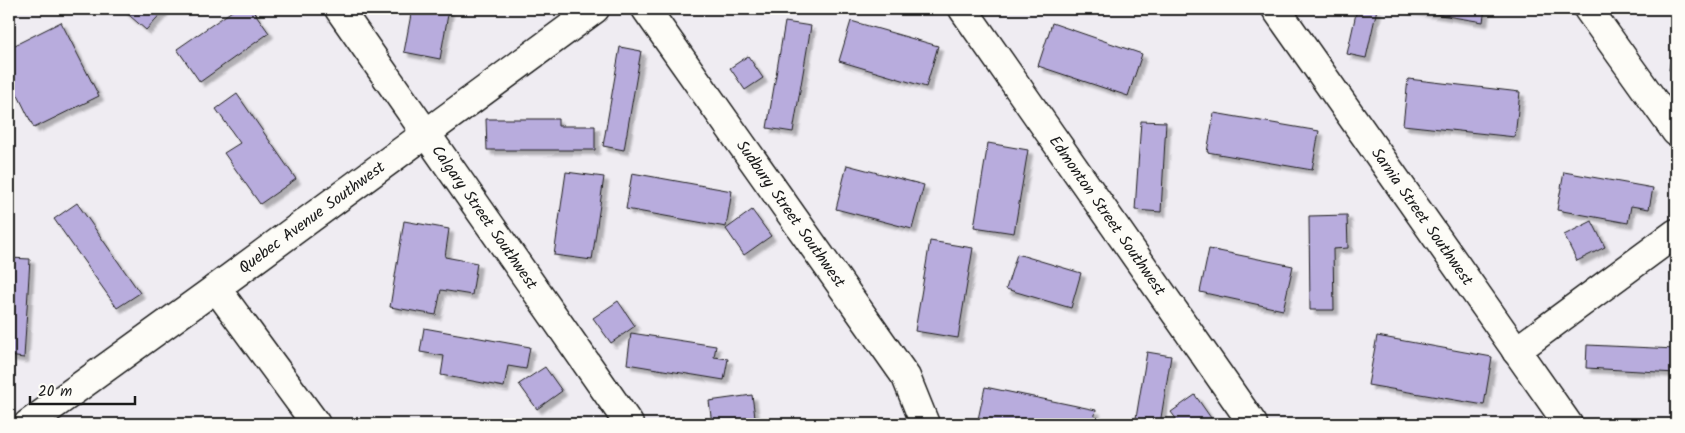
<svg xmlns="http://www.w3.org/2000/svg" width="1685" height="433" font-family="Kalam,sans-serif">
	<defs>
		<filter id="shadow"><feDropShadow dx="4.5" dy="4.5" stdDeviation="1" flood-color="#0004"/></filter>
	</defs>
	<rect width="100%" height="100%" fill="#efecf2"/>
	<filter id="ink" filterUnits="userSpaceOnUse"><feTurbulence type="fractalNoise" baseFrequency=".02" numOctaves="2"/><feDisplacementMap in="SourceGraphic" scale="10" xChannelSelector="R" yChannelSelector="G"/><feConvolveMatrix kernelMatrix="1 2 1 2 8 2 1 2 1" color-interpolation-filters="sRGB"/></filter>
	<g filter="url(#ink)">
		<g fill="#b8acdd" stroke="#1c1c1c" filter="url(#shadow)">
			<path d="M122 9H165L146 30Z"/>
			<path d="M235 9H252L269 33 200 82 177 49Z"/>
			<path d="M412 9H449L440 59 404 52Z"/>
			<path d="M1357 9H1377L1366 58 1347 54Z"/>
			<path d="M1404 9H1485L1483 22Z"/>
			<path d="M851 21 938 46 926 87 839 61Z"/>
			<path d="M61 22 99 96 34 128 9 77V48Z"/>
			<path d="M785 22 811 26 793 132 767 128Z"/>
			<path d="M1052 23 1142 54 1128 96 1038 66Z"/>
			<path d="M1676 28V72L1669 70Z"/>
			<path d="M620 47 641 51 624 150 603 146Z"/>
			<path d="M748 56 763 78 745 90 730 68Z"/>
			<path d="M1408 79 1520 92 1515 137 1403 125Z"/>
			<path d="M237 94 296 179 260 204 224 153 240 143 216 109Z"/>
			<path d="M1214 113 1319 131 1312 170 1207 152Z"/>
			<path d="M486 119H558V126H595V150H487Z"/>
			<path d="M1141 121 1166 122 1161 212 1135 210Z"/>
			<path d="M988 143 1028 150 1014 233 974 227Z"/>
			<path d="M847 165 924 185 912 229 836 209Z"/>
			<path d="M566 172 604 177 592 260 554 255Z"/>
			<path d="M1564 172 1653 188 1649 209 1631 206 1628 223 1557 210Z"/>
			<path d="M632 173 732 191 726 227 626 209Z"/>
			<path d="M77 203 140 293 117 308 54 219Z"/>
			<path d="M752 210 771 236 744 255 726 229Z"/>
			<path d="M1347 215 1348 248 1333 249 1334 310H1310L1309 216Z"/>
			<path d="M404 221 449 229 445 257 477 263 472 295 441 290 436 315 390 307Z"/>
			<path d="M1592 221 1605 247 1577 261 1564 235Z"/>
			<path d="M930 241 973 248 958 338 915 331Z"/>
			<path d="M1209 249 1293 266 1283 310 1200 292Z"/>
			<path d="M1017 254 1081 273 1071 308 1006 289Z"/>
			<path d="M9 258 30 259 24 358 9 356Z"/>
			<path d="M618 301 635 326 611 343 593 318Z"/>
			<path d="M424 328 530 347 526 369 508 366 504 387 441 375 444 356 420 352Z"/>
			<path d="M631 333 716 346 714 357 728 359 724 380 627 364Z"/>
			<path d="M1377 336 1492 357 1484 405 1368 385Z"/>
			<path d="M1587 345 1676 349V373L1586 368Z"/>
			<path d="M1147 352 1171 356 1160 424H1135Z"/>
			<path d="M545 367 562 391 537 409 519 384Z"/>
			<path d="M985 387 1096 410 1093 424H977Z"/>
			<path d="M752 395 756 424H712L709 401Z"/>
			<path d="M1195 395 1211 418 1201 424H1180L1171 412Z"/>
		</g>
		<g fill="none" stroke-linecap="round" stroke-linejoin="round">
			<g stroke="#1c1c1c" stroke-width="31">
				<g id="minor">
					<path id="s1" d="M339 9 629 424"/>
					<path id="s2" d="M646 9 906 377 925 424"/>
					<path id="s3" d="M963 9 1253 424"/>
					<path id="s4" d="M1276 9 1568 424"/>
					<path d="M1588 9 1676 132"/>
					<path d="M216 288 316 424"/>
					<path d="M1516 351 1676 233"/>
					<path id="s5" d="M28 424 216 288 595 9"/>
				</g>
			</g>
			<use href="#minor" stroke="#fdfcf7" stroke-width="28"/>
		</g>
	</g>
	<g text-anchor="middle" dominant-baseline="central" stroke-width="4" stroke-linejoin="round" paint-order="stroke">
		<g font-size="16" fill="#1c1c1c" stroke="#fdfcf7">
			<text stroke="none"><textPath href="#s2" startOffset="251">Sudbury Street Southwest</textPath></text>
			<text stroke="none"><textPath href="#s1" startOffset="254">Calgary Street Southwest</textPath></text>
			<text stroke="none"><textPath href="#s3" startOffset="252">Edmonton Street Southwest</textPath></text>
			<text stroke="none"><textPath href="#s5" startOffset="351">Quebec Avenue Southwest</textPath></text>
			<text stroke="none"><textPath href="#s4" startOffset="254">Sarnia Street Southwest</textPath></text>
		</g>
	</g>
	<rect width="1685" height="433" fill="none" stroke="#fdfcf7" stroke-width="30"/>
	<rect x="15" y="15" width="1655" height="403" fill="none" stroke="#1c1c1c" stroke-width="2" filter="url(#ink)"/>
	<path d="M30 396v8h105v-8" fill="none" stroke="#1c1c1c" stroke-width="2.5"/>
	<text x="38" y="396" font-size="15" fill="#1c1c1c" stroke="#fdfcf7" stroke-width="4" paint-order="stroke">20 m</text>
</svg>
